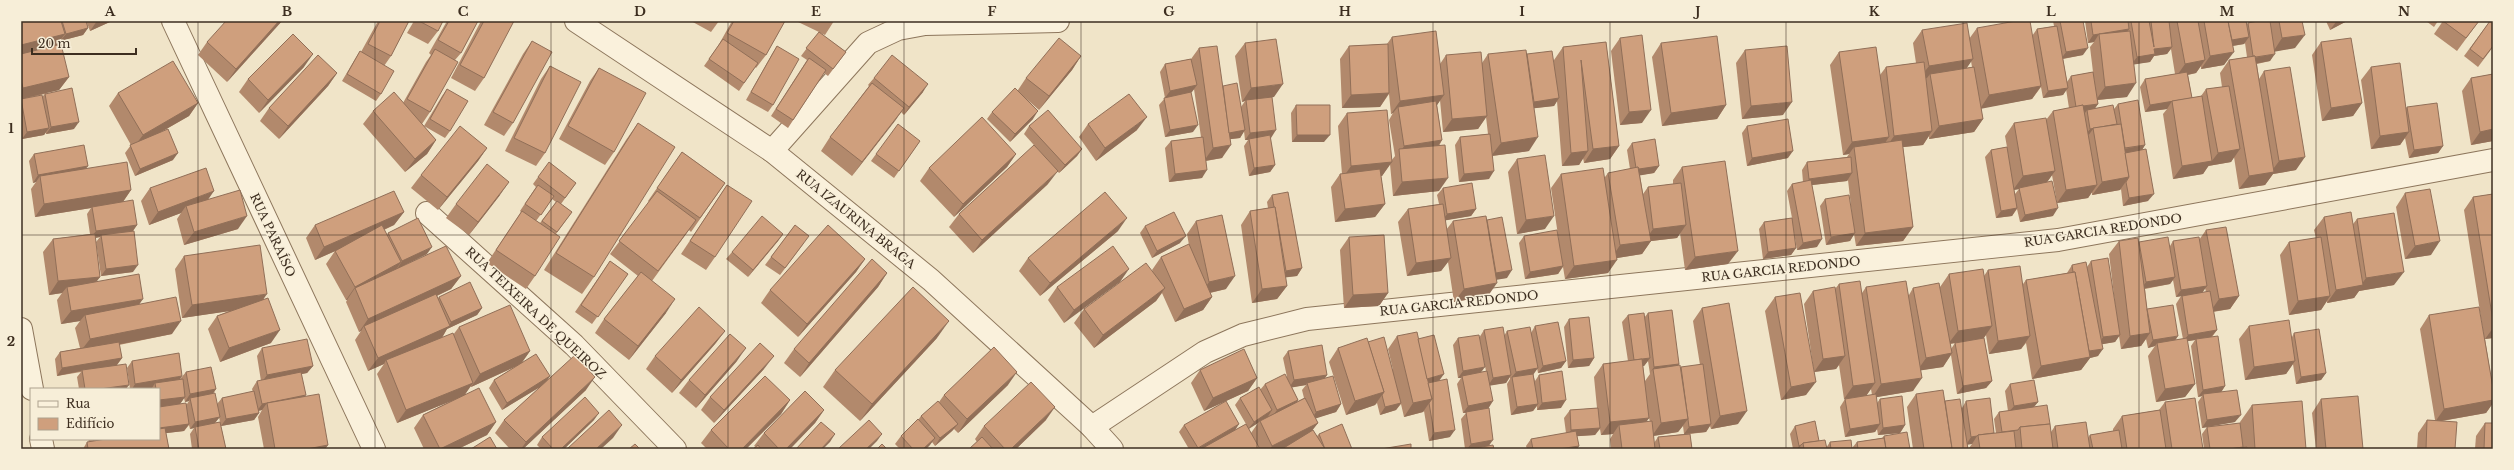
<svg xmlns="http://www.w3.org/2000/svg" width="2514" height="470" font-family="'Libre Baskerville',serif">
	<rect width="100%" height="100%" fill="#f0e4c8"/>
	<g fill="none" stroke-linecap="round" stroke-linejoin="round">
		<g stroke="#8d765c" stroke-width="24">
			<g id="minor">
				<path d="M173 21 374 449"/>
				<path d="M576 21 772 151 931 280 1092 427 1112 449"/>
				<path d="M772 151 868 43 898 29 925 24 1058 21"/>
				<path d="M427 213 574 345 675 449"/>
				<path d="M21 329 32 389"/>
				<path d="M1092 427 1205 352 1243 335 1307 319 2058 240 2493 160"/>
				<path d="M41 439 43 449"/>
			</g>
		</g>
		<use href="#minor" stroke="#faf1dc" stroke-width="22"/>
	</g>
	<g fill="#b2896c" fill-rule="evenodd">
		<path d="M21 21H112L90 31 87 23 88 28 83 35 60 41 57 45 69 77 59 90 46 93 74 129 46 134V132L44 135 22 139 21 134ZM45 94 43 96 23 99Z"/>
		<path d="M282 21 227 82 198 55 207 42Z"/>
		<path d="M378 21H409L391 56 384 66 381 94 376 101 342 81 355 59 360 51 361 52Z"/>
		<path d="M414 21H443L438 31 428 44 407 33Z"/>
		<path d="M447 21H478L461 53 455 60 430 112 422 124 436 140 427 154 405 172 363 124 373 111 403 103 426 62 431 55 429 53Z"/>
		<path d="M481 21H513L484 78 475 91 451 78Z"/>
		<path d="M691 21H719L711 32Z"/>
		<path d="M732 21H785L766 55 756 68 755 67 739 91 704 66 718 46Z"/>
		<path d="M796 21H834L825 35 820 33 846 52 828 76 824 73 788 128 771 116 807 60 801 56 819 32Z"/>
		<path d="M2053 21H2083V55L2063 59 2067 82 2071 76 2093 72 2090 47 2094 42 2088 43 2085 21H2246L2247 24 2249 22V21H2302L2295 48 2275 51 2270 61 2257 64 2259 79 2264 71 2296 170 2273 174 2265 185 2239 189 2234 157 2231 162 2208 166 2203 174 2173 179 2163 114 2167 109 2145 112 2140 87 2145 79 2175 74 2171 49 2167 54 2154 56 2150 62 2134 64 2127 97 2098 100V104L2095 108 2114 109 2118 104 2145 145 2142 150 2148 201 2123 206 2121 189 2120 190 2092 195V192L2088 198 2057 203 2052 175 2047 182 2053 216 2020 222 2017 209 2012 216 1996 218 1985 157 1991 150 2007 147 2005 136 2014 123 2046 120 2053 111 2069 108 2066 89 2063 95 2043 98 2041 87 2032 99 1981 108 1983 119 1974 132 1929 139V136L1923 145 1903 147 1913 227 1903 241 1856 246 1854 234 1850 241 1826 245 1820 206 1825 199 1852 215 1848 180 1847 181 1812 185 1817 247 1797 250 1793 227 1796 248 1791 255 1763 259 1759 229 1764 222 1792 218 1787 191 1792 184 1803 182 1802 170 1807 162 1847 157 1849 154 1843 155 1830 65 1839 52 1880 75 1886 67 1916 63 1913 43 1922 30 1969 39 1977 28 2032 36 2037 29 2054 26ZM2245 43 2247 57 2229 60 2220 73 2222 87 2206 89 2201 96 2192 98 2188 75 2196 73 2201 66V69L2224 65 2233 46 2244 44ZM1971 61 1972 67 1966 68ZM2019 189 2015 194 2014 190Z"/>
		<path d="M2326 21H2347L2330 30Z"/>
		<path d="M2426 21H2438L2434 27Z"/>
		<path d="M2443 21H2479L2457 51 2434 34Z"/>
		<path d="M2490 21 2493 47 2478 67 2464 56Z"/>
		<path d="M1392 37 1440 64 1446 55 1482 63 1488 54H1527L1554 66V60L1563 47 1606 42 1619 146 1610 159 1584 163 1583 158 1579 165 1562 166 1557 101 1554 106 1534 108 1529 151 1492 156 1489 179 1459 182 1455 145 1460 137 1488 134 1486 117 1478 129 1443 132 1440 100 1437 105 1442 140 1439 146V191L1393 196 1390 164 1382 176H1381L1385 204 1375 217 1335 222 1331 187 1340 174H1342L1338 126 1347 113 1391 161 1395 156 1389 120 1393 113 1391 114 1389 94 1380 107 1342 108 1340 59 1349 46 1387 44Z"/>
		<path d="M1620 38 1642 123 1620 125 1611 51Z"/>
		<path d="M532 41 513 123 504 136 484 125 523 54Z"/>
		<path d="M2321 42 2362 103 2353 116 2322 121 2312 55Z"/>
		<path d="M1245 43 1274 97H1272L1270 138 1275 165 1270 172 1249 176 1244 146 1248 140H1245L1244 131 1240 138 1230 139 1222 158 1206 161 1202 178 1169 182 1165 148 1171 141 1201 137 1194 89 1191 92 1193 132 1165 137 1159 105 1165 98 1160 72 1165 64 1191 59 1199 48 1223 86 1241 107 1245 101 1242 102 1235 56Z"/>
		<path d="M1661 43 1726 105 1717 119 1662 126 1652 57Z"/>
		<path d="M777 46 773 105 768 112 746 100 772 54Z"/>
		<path d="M1745 50 1783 115 1742 119 1736 63Z"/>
		<path d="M1081 56 1072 70 1039 110 1023 96 1033 119 1010 142 987 119 992 112 1018 90 1026 78Z"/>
		<path d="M550 66 545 153 536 166 505 151 541 79Z"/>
		<path d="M304 67 259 113 239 92 248 79Z"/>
		<path d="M2371 67 2406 108 2407 107 2443 146 2438 153 2409 158 2405 138 2400 145 2371 149 2361 80Z"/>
		<path d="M599 68 614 152 605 165 559 139 590 81Z"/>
		<path d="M337 73 328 86 279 139 260 121 269 108Z"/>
		<path d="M2493 74V141L2471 145 2462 91 2471 78Z"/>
		<path d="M874 78 923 92 904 115 901 112 852 176 821 151 830 137 869 86 868 85Z"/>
		<path d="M447 89 450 131 445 138 424 126 442 96Z"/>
		<path d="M118 93 198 103 189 116 161 132 173 160 135 176 125 153 131 145 109 106Z"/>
		<path d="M1296 105 1324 142H1292L1291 113Z"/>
		<path d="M638 123 594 277 582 294 544 270 626 140Z"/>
		<path d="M1088 124 1137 130 1096 161 1079 137Z"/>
		<path d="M1029 126 1082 149 1077 156 1059 173 1024 134Z"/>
		<path d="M1747 126 1788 158 1747 166 1742 133Z"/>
		<path d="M920 141 894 178 871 161 876 154Z"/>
		<path d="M1632 143 1659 166 1654 173 1640 175 1643 194 1648 187 1673 184V180L1682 167 1728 264 1685 270 1680 233 1677 238 1651 241 1642 254 1617 258 1608 273 1565 279 1563 267 1558 274 1525 279 1519 243 1524 236 1559 242 1551 188 1561 174 1605 177 1608 173 1630 169 1627 150Z"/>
		<path d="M487 148 478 161 438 210 411 188 421 175Z"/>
		<path d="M682 152 725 183 691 232 689 230 652 281 666 313 629 360 595 333 604 319 638 276 610 254 649 202 648 201Z"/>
		<path d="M34 154 88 166 85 169 131 190 123 202 137 225 133 231V272L101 276 96 242 100 237 95 238 100 277 96 282 139 304 172 334 119 345 122 358 117 365 126 389H79L77 377 81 372 57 376 55 359 60 352 80 348 75 328 80 321 61 324 57 300 62 293 49 295 43 252 53 239 90 234 87 214 91 208 35 217 31 189 36 182 33 183 29 161Z"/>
		<path d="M1016 154 1007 167 954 217 920 181 929 168Z"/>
		<path d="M1517 159 1545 229 1517 234 1508 172Z"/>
		<path d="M538 177 576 183 561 204 572 212 556 234 535 276 526 289 487 263 521 212 520 211 536 187 533 184ZM552 199 556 202 540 223 536 221Z"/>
		<path d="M1048 184 973 253 949 227 959 214Z"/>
		<path d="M727 185 715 257 706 270 681 254Z"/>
		<path d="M150 188 208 199 238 229 184 245 177 219 181 213 149 225 141 201Z"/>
		<path d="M1443 188 1476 209 1471 216 1445 220 1446 230 1453 221 1487 220 1507 278 1497 279 1488 296 1454 302 1448 262 1441 271 1407 276 1398 222 1408 209 1439 204 1437 195Z"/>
		<path d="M2405 193 2431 255 2405 259 2396 207Z"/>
		<path d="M2493 194V338L2485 339 2493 388V403L2486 413 2442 421 2455 449H2417L2418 433 2427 420H2435L2420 329 2429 315 2484 337 2464 210 2473 197Z"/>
		<path d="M500 195 469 235 446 218 456 204Z"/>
		<path d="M1272 195 1302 268 1297 276 1285 277 1287 286 1277 299 1252 303 1241 225 1250 211 1268 208 1267 202Z"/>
		<path d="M404 212 394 225 384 230 387 235 388 233 427 254 400 267 461 276 451 289 437 296 438 298 439 297 482 308 477 315 447 329 442 338 453 335 459 327 530 351 522 362 550 376 546 382 586 390 523 449H510L495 433 504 420 543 385 502 410 489 388 494 380 517 366 471 387 470 386 465 394 496 422 487 435 458 449H424L414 428 423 415 453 400 397 423 377 374 384 364 368 371 355 340 361 331 359 332 346 302 347 300H346L326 264 335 251 315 260 306 238 315 225Z"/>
		<path d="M2324 217 2353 224 2357 219 2394 285 2359 291 2354 298 2327 303V301L2321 310 2289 315 2280 255 2289 242 2316 238 2314 230Z"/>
		<path d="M1196 221 1226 289 1210 293 1212 297 1203 310 1175 322 1162 293 1156 301 1094 348 1074 323 1084 309 1153 272 1152 270 1161 257 1189 245 1187 234Z"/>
		<path d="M795 225 804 243 780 275 765 265Z"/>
		<path d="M1145 226 1180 243 1152 258 1140 233Z"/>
		<path d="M2206 230 2239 296 2230 309 2213 312 2217 330 2212 337 2225 386 2221 392 2235 422 2209 426 2240 424V422L2252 405 2306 449H2204L2202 434 2207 427 2202 428 2198 402 2202 396 2198 397 2191 346 2195 340 2187 341 2195 384 2185 397 2156 402 2148 356 2155 346 2148 348 2146 339 2141 346 2121 349 2119 336 2115 342 2102 344 2098 356 2090 358 2081 370 2032 379 2026 343 2021 349 1989 354 1986 335 1984 338 1992 381 1986 388 1957 394 1951 355 1943 367 1921 370 1913 391 1876 397 1877 403 1880 399 1905 425 1900 433 1878 435 1877 429 1875 432 1845 437 1840 407 1845 399 1856 398 1844 399 1839 365 1836 369 1814 372 1806 395 1781 400 1765 311 1775 297 1814 372 1804 304 1813 291 1835 289 1839 284 1862 293 1866 287 1909 295 1913 288 1940 287 1949 274 1984 276 1988 270 2023 284 2026 280 2067 273 2072 265 2087 267 2091 261 2117 320 2109 254 2119 241 2170 246 2173 241 2199 240ZM2173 280 2176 297 2181 296 2176 304 2183 339 2175 340 2147 309 2145 289 2170 284ZM2205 288 2206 292 2202 293ZM1955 343 1951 349 1950 344ZM1871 389 1872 395 1866 396Z"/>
		<path d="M1118 231 1040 296 1019 271 1028 258Z"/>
		<path d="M783 234 778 241 748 277 726 259 732 252Z"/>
		<path d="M1349 237 1388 293 1379 306 1344 308 1340 250Z"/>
		<path d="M184 256 264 299 271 343 220 362 208 329 217 316 229 311 182 318 175 269Z"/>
		<path d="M865 259 856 272 798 337 761 303 770 290Z"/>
		<path d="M610 261 628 274 592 324 575 312Z"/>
		<path d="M1129 269 1064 323 1048 300 1057 287Z"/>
		<path d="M887 273 878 287 800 377 784 363 794 349Z"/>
		<path d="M1702 308 1738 424 1711 429 1710 426 1706 432 1690 434 1692 449H1611L1610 439 1613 434 1601 435 1600 429 1595 435 1577 436 1579 446 1577 449H1527L1526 446 1531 439 1566 433 1564 418 1570 410 1597 408 1594 377 1603 364 1628 361 1622 322 1628 315 1644 318 1648 313 1679 364 1678 366 1680 368 1681 367 1700 365 1693 321ZM1648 361 1650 374 1645 381 1643 366H1644ZM1649 418 1650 422H1646ZM1683 426 1684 434 1658 437 1654 443V436L1678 432Z"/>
		<path d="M1569 319 1594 358 1589 366 1568 368 1564 327Z"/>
		<path d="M1535 326 1566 361 1561 368 1538 373 1537 368 1533 374 1535 381 1539 375 1561 408 1537 410V406L1533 411 1511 415 1507 384 1510 379V377L1506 383 1490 385 1488 409 1489 446 1494 449H1465L1461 419 1466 413H1463L1457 384 1461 378H1458L1453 345 1458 338 1481 372 1486 371 1479 338 1484 330 1504 336 1507 331 1531 333Z"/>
		<path d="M2249 326 2292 337 2294 333 2326 373 2321 380 2296 384 2293 364 2286 374 2245 380 2239 339Z"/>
		<path d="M725 331 715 344 672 393 646 369 655 356Z"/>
		<path d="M1397 336 1418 339 1439 381 1450 437 1429 441 1424 411 1423 412 1404 417 1401 404 1396 410 1380 415 1377 403 1375 405 1346 415 1329 362 1338 348 1368 342 1393 370 1388 349Z"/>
		<path d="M937 338 860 421 823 387 835 370Z"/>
		<path d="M262 348 313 366 307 373 301 374 304 397 328 445 325 449H264L258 417 262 410 258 411 259 413 254 420 221 426 226 449H192L190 434 194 428 190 429 189 425 184 431 166 433 169 449H83L87 442H89L88 439H159V389H151L152 388 143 389H130L127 368 132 361 180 379 186 372 216 389 213 394 217 404 222 398 253 392 252 389 257 381H261L257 356ZM184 398 185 402 189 401 187 404H180ZM219 417 220 422 215 423Z"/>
		<path d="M1288 351 1327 375 1325 378 1341 404 1336 412 1315 418 1318 423 1312 430 1317 436 1319 434 1352 449H1189L1179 432 1184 425 1235 430 1246 424 1235 405 1240 398 1260 390 1265 384 1287 377 1283 358ZM1306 385 1302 390 1304 398 1296 402 1298 400 1292 387ZM1258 423 1251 433 1249 429Z"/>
		<path d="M737 361 696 408 679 393 689 380Z"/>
		<path d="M764 369 714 423 701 410 710 397Z"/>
		<path d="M1200 370 1257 378 1248 391 1204 411 1191 383Z"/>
		<path d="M2010 384 2038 402 2034 407 2051 432 2055 426 2088 438 2090 435 2113 431V429L2122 416 2159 410 2165 402 2203 449H1969V448L1972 444H1967L1968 449H1913L1907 407 1916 394 1945 401 1962 408 1966 401 1994 433H1996L1994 419 1999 412 2008 411 2005 391Z"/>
		<path d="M1008 385 958 433 954 429 952 431 935 446 932 442 926 449H900L895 444 901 436 918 420 921 416 939 402 944 395Z"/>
		<path d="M2321 399 2363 449H2316L2312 413Z"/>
		<path d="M790 400 781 414 746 449H707L701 443 711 430Z"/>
		<path d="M824 410 815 423 790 449H753L756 447 754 446 764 433Z"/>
		<path d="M594 420 564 449H541L537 445 542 437Z"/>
		<path d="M1046 420 1016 449H969L977 442 975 439 984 426Z"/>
		<path d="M2485 423 2493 449H2475L2476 436Z"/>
		<path d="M1795 426 1819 441 1826 448 1830 442 1852 448 1857 442 1882 438 1884 436 1910 449H1793L1790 434Z"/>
	</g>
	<g fill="#916f58">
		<path d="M97 21H112L90 31Z"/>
		<path d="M279 21H282L227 82 236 69Z"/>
		<path d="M2338 21H2347L2330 30 2336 22Z"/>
		<path d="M88 28 83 35 60 41 66 34Z"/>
		<path d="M2129 29 2124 36 2099 34Z"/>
		<path d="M65 34 55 47 21 56V45Z"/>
		<path d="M2099 34 2094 42 2088 43 2093 35Z"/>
		<path d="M2305 35 2295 48 2273 52 2282 38Z"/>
		<path d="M2249 37 2244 44 2225 47 2230 40Z"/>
		<path d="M2172 47 2167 54 2154 56 2150 62 2131 65 2137 57 2154 49Z"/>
		<path d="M2088 48 2083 55 2061 59 2066 52Z"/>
		<path d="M2234 52 2224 65 2201 69 2210 56Z"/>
		<path d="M313 54 304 67 259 113 268 100Z"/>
		<path d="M2275 54 2270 61 2248 65 2254 58Z"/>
		<path d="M1081 56 1072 70 1039 110 1049 96Z"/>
		<path d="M1973 59 1964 72 1930 74 1927 78 1919 79 1929 66Z"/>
		<path d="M2205 60 2196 73 2176 77 2185 64Z"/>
		<path d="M337 73 328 86 279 139 288 126Z"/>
		<path d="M69 77 59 90 21 99V91L23 88Z"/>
		<path d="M2136 83 2127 97 2096 100 2105 87Z"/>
		<path d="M928 84 923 92 904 115 909 107Z"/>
		<path d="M1283 84 1274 97 1247 101 1246 100 1245 101 1242 102 1251 88Z"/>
		<path d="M1197 85 1192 92 1165 98 1170 91Z"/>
		<path d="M2041 86 2032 99 1980 109 1989 95Z"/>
		<path d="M2068 88 2063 95 2043 98 2048 91Z"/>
		<path d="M1389 93 1380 107 1342 108 1351 95Z"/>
		<path d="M1444 95 1435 108 1398 107 1393 113 1391 114 1400 101Z"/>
		<path d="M1559 98 1554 106 1528 109 1534 102Z"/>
		<path d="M2172 101 2167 109 2145 112 2150 105Z"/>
		<path d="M1792 102 1783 115 1742 119 1751 106Z"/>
		<path d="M198 103 189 116 133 148 143 135Z"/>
		<path d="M2362 103 2353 116 2322 121 2331 108Z"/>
		<path d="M2098 104 2093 111 2087 110 2085 113 2070 115 2076 107Z"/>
		<path d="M1726 105 1717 119 1662 126 1671 113Z"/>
		<path d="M904 108 895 121 852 176 862 162Z"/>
		<path d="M1651 110 1642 123 1620 125 1629 112Z"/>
		<path d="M1038 111 1033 119 1010 142 1015 134Z"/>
		<path d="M1487 116 1478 129 1443 132 1452 119Z"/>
		<path d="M1147 117 1137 130 1096 161 1105 148Z"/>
		<path d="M1983 119 1974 132 1929 139 1939 126Z"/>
		<path d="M79 122 74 129 46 134 51 127Z"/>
		<path d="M1198 125 1193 132 1165 137 1170 130Z"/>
		<path d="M49 128 44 135 22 139 27 132Z"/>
		<path d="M2090 129H2093L2088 136 2084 137Z"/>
		<path d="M2493 129V141L2471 145 2480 132Z"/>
		<path d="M1245 130 1240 138 1223 140 1228 133Z"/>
		<path d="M1276 130 1271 138 1249 139 1248 140H1245L1250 133Z"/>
		<path d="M1932 131 1923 145 1885 149 1894 136Z"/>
		<path d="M2409 132 2400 145 2371 149 2380 136Z"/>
		<path d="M1297 135H1330L1324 142H1292Z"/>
		<path d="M1538 137 1529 151 1491 156 1501 143Z"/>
		<path d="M1889 137 1880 150 1854 147 1849 154 1843 155 1852 142Z"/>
		<path d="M436 140 427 154 405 172 415 159Z"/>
		<path d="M1442 140 1433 153H1400L1404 146Z"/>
		<path d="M1231 145 1222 158 1204 161 1213 148Z"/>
		<path d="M2145 145 2140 153 2121 156 2124 149Z"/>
		<path d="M1619 146 1610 159 1584 163 1593 149Z"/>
		<path d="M2443 146 2438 153 2409 158 2414 150Z"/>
		<path d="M487 148 478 161 438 210 447 197Z"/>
		<path d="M1082 149 1077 156 1059 173 1065 165Z"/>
		<path d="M2240 149 2231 162 2208 166 2218 153Z"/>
		<path d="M1588 151 1579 165 1562 166 1571 153Z"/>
		<path d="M1793 151 1788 158 1747 166 1752 158Z"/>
		<path d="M178 153 173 160 135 176 140 169Z"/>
		<path d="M1016 154 1007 167 954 217 963 204Z"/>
		<path d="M2305 157 2296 170 2273 174 2265 185 2239 189 2249 176 2271 172 2279 161Z"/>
		<path d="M2212 161 2203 174 2173 179 2182 166Z"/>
		<path d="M1392 162 1382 176 1342 179 1351 166Z"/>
		<path d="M1275 165 1270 172 1249 176 1254 168Z"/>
		<path d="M88 166 82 173 40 176 36 182 33 183 38 175Z"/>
		<path d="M1659 166 1654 173 1631 177 1637 169Z"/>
		<path d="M1207 170 1202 178 1169 182 1175 174Z"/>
		<path d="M1058 171 1048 184 973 253 982 240Z"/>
		<path d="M1494 171 1489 179 1459 182 1464 174Z"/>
		<path d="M2055 171 2045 185 2013 190 2023 176Z"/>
		<path d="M1852 173 1847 181 1804 186 1809 179Z"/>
		<path d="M2129 177 2120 190 2092 195 2102 182Z"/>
		<path d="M1448 178 1439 191 1393 196 1402 182Z"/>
		<path d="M509 182 500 195 469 235 478 222Z"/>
		<path d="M2097 185 2088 198 2057 203 2066 190Z"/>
		<path d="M131 190 122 203 92 207 91 208 35 217 44 204Z"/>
		<path d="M214 191 205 204 186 206 181 213 149 225 158 212Z"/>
		<path d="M2154 194 2148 201 2123 206 2129 198Z"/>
		<path d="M1385 204 1375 217 1335 222 1345 209Z"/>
		<path d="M2017 208 2012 216 1996 218 2001 211Z"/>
		<path d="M2058 208 2053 216 2020 222 2025 215Z"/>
		<path d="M1476 209 1471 216 1442 221 1447 214Z"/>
		<path d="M404 212 394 225 315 260 324 247Z"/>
		<path d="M247 216 238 229 184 245 194 232Z"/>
		<path d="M1554 216 1545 229 1517 234 1526 220Z"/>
		<path d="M1127 218 1118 231 1040 296 1050 283Z"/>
		<path d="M137 225 132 232 101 235 100 237 90 239 96 231Z"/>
		<path d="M1686 225 1677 238 1651 241 1642 254 1611 259 1620 245 1644 242 1653 229Z"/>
		<path d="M1913 227 1903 241 1856 246 1865 233Z"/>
		<path d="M1855 233 1850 241 1826 245 1831 237Z"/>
		<path d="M783 234 778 241 748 277 753 270Z"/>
		<path d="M1186 236 1180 243 1152 258 1157 251Z"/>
		<path d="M1822 239 1817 247 1797 250 1803 243Z"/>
		<path d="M2440 241 2431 255 2405 259 2415 246Z"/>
		<path d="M432 247 427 254 397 269 402 261Z"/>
		<path d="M1796 248 1791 255 1763 259 1768 252Z"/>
		<path d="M1738 251 1728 264 1685 270 1695 257Z"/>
		<path d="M1451 258 1441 271 1407 276 1416 263Z"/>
		<path d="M865 259 856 272 798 337 807 324Z"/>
		<path d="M1617 260 1608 273 1565 279 1574 266Z"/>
		<path d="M401 262 392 276 355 288 347 300H346L355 287Z"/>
		<path d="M138 265 133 272 101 276 106 269Z"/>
		<path d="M1563 266 1558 274 1525 279 1530 272Z"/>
		<path d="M1302 268 1297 276 1281 278 1286 271Z"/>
		<path d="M1129 269 1120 282 1064 323 1074 310Z"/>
		<path d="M1512 270 1507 278 1490 281 1495 273Z"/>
		<path d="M2404 272 2394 285 2359 291 2354 298 2327 303 2336 290 2361 285 2366 278Z"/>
		<path d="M887 273 878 287 800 377 809 363Z"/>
		<path d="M461 276 451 289 365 329 364 326 361 331 359 332 368 319Z"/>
		<path d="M1235 276 1226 289 1200 295 1209 282Z"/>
		<path d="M100 277 90 290 67 287 62 293 49 295 58 281Z"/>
		<path d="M2175 277 2170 284 2141 289 2146 282Z"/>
		<path d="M1497 283 1488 296 1454 302 1464 289Z"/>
		<path d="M1287 286 1277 299 1252 303 1262 289Z"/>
		<path d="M2207 286 2202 293 2176 297 2181 290Z"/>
		<path d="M1165 288 1156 301 1094 348 1103 335Z"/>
		<path d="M1388 293 1379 306 1344 308 1353 295Z"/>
		<path d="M267 294 258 307 182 318 192 305Z"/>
		<path d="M2239 296 2230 309 2210 312 2219 299Z"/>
		<path d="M2330 296 2321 310 2289 315 2298 301Z"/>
		<path d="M1212 297 1203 310 1175 322 1184 309Z"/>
		<path d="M143 299 134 312 85 315 80 321 61 324 71 311Z"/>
		<path d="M675 299 666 313 629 360 638 346Z"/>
		<path d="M482 308 477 315 447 329 441 339 386 360 384 364 368 371 378 358 449 326 451 322Z"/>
		<path d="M181 321 172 334 80 352 90 339Z"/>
		<path d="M949 321 937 338 860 421 872 404Z"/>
		<path d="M1992 326 1983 339 1948 344 1958 331Z"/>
		<path d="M2493 328V338L2485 339Z"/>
		<path d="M280 330 271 343 220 362 229 348Z"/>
		<path d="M2217 330 2211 337 2196 339 2195 340 2183 342 2188 335Z"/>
		<path d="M725 331 715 344 672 393 681 380Z"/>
		<path d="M2150 333 2141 346 2121 349 2130 336Z"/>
		<path d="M2120 335 2115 342 2098 345 2103 337Z"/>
		<path d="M2030 336 2021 349 1989 354 1998 341Z"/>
		<path d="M2178 336 2173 344 2157 343 2155 346 2148 348 2153 340Z"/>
		<path d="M746 348 737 361 696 408 705 395Z"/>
		<path d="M2103 349 2098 356 2090 358 2081 370 2032 379 2041 366 2089 351Z"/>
		<path d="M530 351 521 364 471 387 480 374Z"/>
		<path d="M1952 353 1943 367 1917 371 1926 358Z"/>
		<path d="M774 356 764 369 714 423 724 410Z"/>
		<path d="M1845 356 1836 369 1814 372 1823 359Z"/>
		<path d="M122 358 116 366 82 370 81 371 57 376 62 368Z"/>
		<path d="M1594 358 1589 366 1568 368 1573 360Z"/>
		<path d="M1650 358 1644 366 1628 368 1634 361Z"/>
		<path d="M1566 361 1561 368 1538 373 1543 366Z"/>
		<path d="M2295 361 2286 374 2245 380 2254 367Z"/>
		<path d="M1679 364 1674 371 1653 369 1649 374 1654 367Z"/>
		<path d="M313 366 307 373 262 382 267 375Z"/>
		<path d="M1485 367 1479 375 1462 376 1461 378H1458L1463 371Z"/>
		<path d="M1538 368 1533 375 1512 377 1516 372Z"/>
		<path d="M1017 372 1008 385 958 433 967 419Z"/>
		<path d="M2326 373 2321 380 2296 384 2301 377Z"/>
		<path d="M1444 374 1439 381 1426 385V379Z"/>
		<path d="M1327 375 1322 382 1307 383 1306 385 1289 388 1294 380Z"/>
		<path d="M1511 375 1506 383 1488 386 1493 378Z"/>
		<path d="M182 376 177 384 155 383 152 388 143 389H132L135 384Z"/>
		<path d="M550 376 545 384 502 410 507 403Z"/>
		<path d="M595 377 586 390 523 449H521L526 442Z"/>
		<path d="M1257 378 1248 391 1204 411 1213 398Z"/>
		<path d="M1922 378 1913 391 1872 398 1881 384Z"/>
		<path d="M1992 381 1986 388 1957 394 1963 386Z"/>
		<path d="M1816 382 1806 395 1781 400 1791 387Z"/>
		<path d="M473 383 464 396 397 423 406 410Z"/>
		<path d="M1875 383 1866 396 1844 399 1853 386Z"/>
		<path d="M2195 384 2185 397 2156 402 2165 389Z"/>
		<path d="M129 385 126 389H100Z"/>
		<path d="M2225 386 2220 394H2203L2202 396 2198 397 2203 390Z"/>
		<path d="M216 389 211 396 190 398 189 401 185 402 190 394Z"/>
		<path d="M1384 392 1375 405 1346 415 1355 401Z"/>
		<path d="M306 395 300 402 267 403 262 410 257 411 262 404Z"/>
		<path d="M185 397 180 404 159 407V400Z"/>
		<path d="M1432 399 1423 412 1404 417 1413 403Z"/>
		<path d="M790 400 781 414 746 449H742Z"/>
		<path d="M1298 400 1293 407 1272 417 1277 410Z"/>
		<path d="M1566 400 1561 408 1537 410 1542 403Z"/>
		<path d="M2493 400V403L2486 413 2435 422 2444 409Z"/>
		<path d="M1493 401 1488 409 1463 413 1468 406Z"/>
		<path d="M2038 402 2032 409 2008 413 2014 406Z"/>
		<path d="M1401 403 1396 410 1380 415 1385 407Z"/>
		<path d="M1341 404 1336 412 1311 420 1316 412Z"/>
		<path d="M1538 404 1533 411 1511 415 1517 407Z"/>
		<path d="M1055 407 1046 420 1016 449H1011Z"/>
		<path d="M824 410 815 423 790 449H786Z"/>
		<path d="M1272 410 1267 418 1260 421 1258 423 1248 429 1254 422Z"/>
		<path d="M1747 411 1738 424 1711 429 1720 416Z"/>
		<path d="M259 413 254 420 221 426 226 419Z"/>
		<path d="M599 413 594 420 564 449H561Z"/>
		<path d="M2241 415 2235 422 2202 428 2207 420Z"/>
		<path d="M220 417 214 424 195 427 194 428 190 429 195 422Z"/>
		<path d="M1649 418 1640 431 1619 425 1613 434 1601 435 1610 422Z"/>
		<path d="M1688 419 1678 432 1652 436 1661 423Z"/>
		<path d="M496 422 487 435 458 449H440Z"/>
		<path d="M1318 423 1308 436 1282 449H1270L1272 446Z"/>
		<path d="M189 424 184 431 159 434V428Z"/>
		<path d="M958 424 952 431 935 446 940 438Z"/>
		<path d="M1239 424 1234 432 1204 449H1197Z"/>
		<path d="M1711 424 1706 432 1684 434 1689 427Z"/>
		<path d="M1880 424 1875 432 1845 437 1850 429Z"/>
		<path d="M622 425 613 438 601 449H596Z"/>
		<path d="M1905 425 1900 433 1878 435 1883 428Z"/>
		<path d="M1600 428 1595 435 1566 437 1571 430Z"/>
		<path d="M1455 430 1450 437 1429 441 1434 433Z"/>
		<path d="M835 434 830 442 823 449H821Z"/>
		<path d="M882 434 877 441 869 449H866Z"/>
		<path d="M1977 436 1972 444 1966 445 1971 437Z"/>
		<path d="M935 438 930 445 926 449H923Z"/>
		<path d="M94 439H131L89 446Z"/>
		<path d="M1493 440 1488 447 1477 449H1467L1471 444Z"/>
		<path d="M328 445 325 449H307Z"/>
		<path d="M1801 445 1799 449H1797L1799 446Z"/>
		<path d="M1579 446 1577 449H1559Z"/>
	</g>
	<g fill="#cf9f7d" stroke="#916f58">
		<path d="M21 21H61L65 34 21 45Z"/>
		<path d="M62 21H86L88 28 66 34Z"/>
		<path d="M226 21H279L236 69 207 42Z"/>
		<path d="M380 21H409L391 56 368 44Z"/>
		<path d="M419 21H443L438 31Z"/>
		<path d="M449 21H478L461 53 438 40Z"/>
		<path d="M484 21H514L484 78 460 65Z"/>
		<path d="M734 21H785L766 55 727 33Z"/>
		<path d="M2016 21H2030L2041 86 1989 95 1977 28Z"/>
		<path d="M2060 21H2083L2088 48 2066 52Z"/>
		<path d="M2091 21H2128L2129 29 2093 35Z"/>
		<path d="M2131 21H2149L2154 47 2151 21H2169L2172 47 2154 49 2155 54 2137 57Z"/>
		<path d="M2177 21H2198L2205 60 2185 64Z"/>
		<path d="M2204 21H2228L2234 52 2210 56Z"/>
		<path d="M2228 21H2246L2249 37 2232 40Z"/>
		<path d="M2258 21H2270L2275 54 2256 57 2255 56H2253L2248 23Z"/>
		<path d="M2279 21H2302L2305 35 2282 38Z"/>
		<path d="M2443 21H2479L2466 38Z"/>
		<path d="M2490 21H2493V46L2483 59 2470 49Z"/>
		<path d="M1967 23 1973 59 1929 66 1922 30Z"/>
		<path d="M2057 26 2068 88 2048 91 2037 29Z"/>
		<path d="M1436 31 1444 95 1400 101 1392 37Z"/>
		<path d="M2130 31 2136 83 2105 87 2099 34Z"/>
		<path d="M819 32 846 52 833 69 806 48Z"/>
		<path d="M293 34 313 54 268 100 248 79Z"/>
		<path d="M1642 35 1651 110 1629 112 1620 38Z"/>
		<path d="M1717 36 1726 105 1671 113 1661 43Z"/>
		<path d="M1059 38 1081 56 1049 96 1026 78Z"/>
		<path d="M2351 38 2362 103 2331 108 2321 42Z"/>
		<path d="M723 39 758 63 744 83 709 59Z"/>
		<path d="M1276 39 1283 84 1251 88 1245 43Z"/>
		<path d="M532 41 552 52 513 123 493 112Z"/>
		<path d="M1606 42 1619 146 1593 149 1581 60 1588 151 1571 153 1563 47Z"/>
		<path d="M61 44 69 77 23 88 21 80V54Z"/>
		<path d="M1388 44 1389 93 1351 95 1349 46Z"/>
		<path d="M777 46 799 59 773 105 751 92Z"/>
		<path d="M1217 46 1231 145 1213 148 1199 48Z"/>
		<path d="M1787 46 1792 102 1751 106 1745 50Z"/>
		<path d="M1876 47 1889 137 1852 142 1839 52Z"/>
		<path d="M435 49 458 62 430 112 407 99Z"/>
		<path d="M1526 50 1538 137 1501 143 1488 54Z"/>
		<path d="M360 51 394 71 381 94 347 74Z"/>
		<path d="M1552 51 1559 98 1534 102 1527 54Z"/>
		<path d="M1481 52 1487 116 1452 119 1446 55Z"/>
		<path d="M318 55 337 73 288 126 269 108Z"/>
		<path d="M892 55 928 84 909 107 874 78Z"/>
		<path d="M2255 56 2274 172 2249 176 2229 60Z"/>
		<path d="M809 58 826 70 793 120 776 109Z"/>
		<path d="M1191 59 1197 85 1170 91 1165 64Z"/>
		<path d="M173 61 198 103 143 135 118 93Z"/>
		<path d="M1924 62 1932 131 1894 136 1886 67Z"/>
		<path d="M2400 63 2409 132 2380 136 2371 67Z"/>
		<path d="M550 66 581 82 545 153 514 138Z"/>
		<path d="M1974 67 1983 119 1939 126 1930 74Z"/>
		<path d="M2290 67 2305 157 2279 161 2264 71Z"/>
		<path d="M599 68 646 93 614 152 568 126Z"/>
		<path d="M2093 72 2098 104 2083 106V105L2076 107 2071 76Z"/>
		<path d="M2187 72 2192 98 2150 105 2145 79Z"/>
		<path d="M2493 74V129L2480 132 2471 78Z"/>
		<path d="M872 83 904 108 862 162 830 137Z"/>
		<path d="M1237 83 1245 130 1229 133 1223 86Z"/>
		<path d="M2229 86 2240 149 2218 153 2206 89Z"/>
		<path d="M72 88 79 122 51 127 45 94Z"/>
		<path d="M1015 88 1038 111 1015 134 992 112Z"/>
		<path d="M447 89 468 101 450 131 430 119Z"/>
		<path d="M394 92 436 140 415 159 373 111Z"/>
		<path d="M1191 92 1198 125 1170 130 1164 98Z"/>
		<path d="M1129 94 1147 117 1105 148 1088 124Z"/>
		<path d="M42 95 49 128 27 132 21 99Z"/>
		<path d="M2202 96 2212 161 2182 166 2172 101Z"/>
		<path d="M1272 97 1276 130 1250 133 1246 100Z"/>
		<path d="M2138 100 2145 145 2125 148 2118 104Z"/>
		<path d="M1436 101 1442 140 1404 146 1398 107Z"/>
		<path d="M2437 103 2443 146 2414 150 2407 107Z"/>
		<path d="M1296 105H1330V135H1297Z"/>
		<path d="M2083 105 2097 185 2066 190 2053 111Z"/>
		<path d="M2113 105 2117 124 2090 129 2087 110Z"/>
		<path d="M1048 110 1082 149 1065 165 1029 126Z"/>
		<path d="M1387 110 1392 162 1351 166 1347 113Z"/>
		<path d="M982 117 1016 154 963 204 929 168Z"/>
		<path d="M2046 118 2055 171 2023 176 2014 123Z"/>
		<path d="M1788 119 1793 151 1752 158 1747 126Z"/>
		<path d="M638 123 675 147 594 277 556 253Z"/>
		<path d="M898 124 920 141 899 171 876 154Z"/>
		<path d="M2121 124 2129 177 2102 182 2093 128Z"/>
		<path d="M460 126 487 148 447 197 421 175Z"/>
		<path d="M168 129 178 153 140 169 130 145Z"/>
		<path d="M1490 134 1494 171 1464 174 1460 137Z"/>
		<path d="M1270 135 1275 165 1254 168 1249 139Z"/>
		<path d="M1203 137 1207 170 1175 174 1171 141Z"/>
		<path d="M1655 139 1659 166 1639 169 1638 167 1636 168 1632 143Z"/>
		<path d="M1902 140 1913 227 1865 233 1854 147Z"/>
		<path d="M84 145 88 166 38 175 34 154Z"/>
		<path d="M1034 145 1058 171 982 240 959 214Z"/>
		<path d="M1445 145 1448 178 1402 182 1399 149Z"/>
		<path d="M2007 147 2017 208 2001 211 1991 150Z"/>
		<path d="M2146 149 2154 194 2129 198 2126 182 2129 177 2125 153Z"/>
		<path d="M682 152 725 183 700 218 657 188Z"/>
		<path d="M1545 155 1554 216 1526 220 1517 159Z"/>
		<path d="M1851 157 1852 173 1809 179 1807 162Z"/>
		<path d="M1725 161 1738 251 1695 257 1682 167Z"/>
		<path d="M127 162 131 190 44 204 40 176Z"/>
		<path d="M549 162 576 183 565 198 538 177Z"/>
		<path d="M487 164 509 182 478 222 456 204Z"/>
		<path d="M1638 167 1651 241 1620 245 1608 173Z"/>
		<path d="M206 168 214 191 158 212 150 188Z"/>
		<path d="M1603 168 1617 260 1574 266 1561 174Z"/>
		<path d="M1380 169 1385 204 1345 209 1340 174Z"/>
		<path d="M1811 180 1822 239 1803 243 1792 184Z"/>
		<path d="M2052 181 2058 208 2025 215 2019 188Z"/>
		<path d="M1472 183 1476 209 1447 214 1443 188Z"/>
		<path d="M1681 183 1686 225 1653 229 1648 187Z"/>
		<path d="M538 185 554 196 541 215 525 204Z"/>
		<path d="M727 185 752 201 715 257 690 241Z"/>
		<path d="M2430 189 2440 241 2415 246 2405 193Z"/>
		<path d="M240 190 247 216 194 232 186 206Z"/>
		<path d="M394 191 404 212 324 247 315 225Z"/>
		<path d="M657 191 696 220 658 271 619 241Z"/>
		<path d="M1105 192 1127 218 1050 283 1028 258Z"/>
		<path d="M1288 192 1302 268 1286 271 1275 207H1274L1272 195Z"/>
		<path d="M2493 194V321L2473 197Z"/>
		<path d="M1849 195 1855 233 1831 237 1825 199Z"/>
		<path d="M133 200 137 225 96 231 92 207Z"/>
		<path d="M557 201 572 212 557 232 542 221Z"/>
		<path d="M1443 204 1451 258 1416 263 1408 209Z"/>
		<path d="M1275 207 1287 286 1262 289 1250 211Z"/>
		<path d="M522 211 560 237 535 276 496 250Z"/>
		<path d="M1174 212 1186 236 1157 251 1145 226Z"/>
		<path d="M2351 212 2363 285 2336 290 2324 217Z"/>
		<path d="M2394 213 2404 272 2366 278 2357 219Z"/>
		<path d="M1222 215 1235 276 1209 282 1196 221Z"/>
		<path d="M762 216 783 234 753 270 732 252Z"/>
		<path d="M1486 216 1497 283 1464 289 1453 221Z"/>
		<path d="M1502 217 1512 270 1496 273 1487 220Z"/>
		<path d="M418 218 432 247 402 261 388 233Z"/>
		<path d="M1792 218 1796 248 1768 252 1764 222Z"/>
		<path d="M382 225 401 262 355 287 335 251Z"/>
		<path d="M795 225 809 236 785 268 771 257Z"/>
		<path d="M828 225 865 259 807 324 770 290Z"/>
		<path d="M2226 227 2239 296 2219 299 2206 230Z"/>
		<path d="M1557 230 1563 266 1530 272 1524 236Z"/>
		<path d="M134 231 138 265 106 269 101 235Z"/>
		<path d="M95 234 100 277 58 281 53 239Z"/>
		<path d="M1384 235 1388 293 1353 295 1349 237Z"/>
		<path d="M2168 237 2175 277 2146 282 2139 242Z"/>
		<path d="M2199 237 2207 286 2181 290 2173 241Z"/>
		<path d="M2321 237 2330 296 2298 301 2289 242Z"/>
		<path d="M2138 238 2150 333 2130 336 2119 241Z"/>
		<path d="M1189 244 1212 297 1184 309 1161 257Z"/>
		<path d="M260 245 267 294 192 305 184 256Z"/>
		<path d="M446 246 461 276 368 319 355 288Z"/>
		<path d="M1113 246 1129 269 1074 310 1057 287Z"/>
		<path d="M2108 258 2120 335 2103 337 2091 261Z"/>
		<path d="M872 259 887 273 809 363 794 349Z"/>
		<path d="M610 261 628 274 598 317 581 305Z"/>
		<path d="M2086 262 2103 349 2089 351 2075 272H2073L2072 265Z"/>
		<path d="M1146 263 1165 288 1103 335 1084 309Z"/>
		<path d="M2020 266 2030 336 1998 341 1988 270Z"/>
		<path d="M1983 269 1992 326 1958 331 1949 274Z"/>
		<path d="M641 272 675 299 638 346 604 319Z"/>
		<path d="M2075 272 2090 357 2041 366 2026 280Z"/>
		<path d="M139 274 143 299 71 311 67 287Z"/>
		<path d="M1860 281 1875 383 1853 386 1839 284Z"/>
		<path d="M1906 281 1922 378 1881 384 1866 287Z"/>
		<path d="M470 282 482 308 451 322 439 297Z"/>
		<path d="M1939 283 1952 353 1926 358 1913 288Z"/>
		<path d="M913 287 949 321 872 404 835 370Z"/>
		<path d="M1835 287 1845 356 1823 359 1813 291Z"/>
		<path d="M2210 291 2217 330 2188 335 2182 296Z"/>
		<path d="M1800 293 1816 382 1791 387 1775 297Z"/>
		<path d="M436 294 450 326 378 358 364 326Z"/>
		<path d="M176 297 181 321 90 339 85 315Z"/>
		<path d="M268 298 280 330 229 348 217 316Z"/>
		<path d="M1729 303 1747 411 1720 416 1702 308Z"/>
		<path d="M510 305 530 351 480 374 459 327Z"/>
		<path d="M2173 305 2178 336 2153 340 2147 309Z"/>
		<path d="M699 307 725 331 681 380 655 356Z"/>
		<path d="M2479 307 2493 388V400L2444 409 2429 315Z"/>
		<path d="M1672 310 1679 364 1654 367 1648 313Z"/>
		<path d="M1644 313 1650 358 1634 360 1628 315Z"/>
		<path d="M1589 317 1594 358 1573 360 1569 319Z"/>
		<path d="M2289 320 2295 361 2254 367 2249 326Z"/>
		<path d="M1558 322 1566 361 1543 366 1535 326Z"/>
		<path d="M1503 327 1511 375 1493 378 1484 330Z"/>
		<path d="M1530 327 1538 368 1516 372 1507 331Z"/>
		<path d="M2319 329 2326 373 2301 377 2294 333Z"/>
		<path d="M1417 332 1432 399 1413 403 1397 336Z"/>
		<path d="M453 333 473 383 406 410 386 360Z"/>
		<path d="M730 334 746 348 705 395 689 380Z"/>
		<path d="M1434 335 1444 374 1427 379 1418 339Z"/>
		<path d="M1479 335 1485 367 1463 371 1458 338Z"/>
		<path d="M2218 336 2225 386 2203 390 2196 339Z"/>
		<path d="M1384 337 1401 403 1385 407 1382 395 1384 392 1368 342Z"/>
		<path d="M1367 338 1384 392 1355 401 1338 348Z"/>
		<path d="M1984 338 1992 381 1963 386 1955 343Z"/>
		<path d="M2187 338 2195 384 2165 389 2157 343Z"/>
		<path d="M307 339 313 366 267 375 262 348Z"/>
		<path d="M119 342 122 358 62 368 60 352Z"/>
		<path d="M760 343 774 356 724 410 710 397Z"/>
		<path d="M1322 345 1327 375 1294 380 1288 351Z"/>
		<path d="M994 347 1017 372 967 419 944 395Z"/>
		<path d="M1244 349 1257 378 1213 398 1200 370Z"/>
		<path d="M179 353 182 376 135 384 132 361Z"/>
		<path d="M536 354 550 376 507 403 494 380Z"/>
		<path d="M575 355 595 377 526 442 504 420Z"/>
		<path d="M1642 359 1649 418 1610 422 1603 364Z"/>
		<path d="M126 364 129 385 100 389H85L82 370Z"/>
		<path d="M1703 364 1711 424 1689 427 1681 367Z"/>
		<path d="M1680 365 1688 419 1661 423 1653 369Z"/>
		<path d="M211 367 216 389 190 394 186 372Z"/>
		<path d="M1487 371 1493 401 1468 406 1462 376Z"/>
		<path d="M1562 371 1566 400 1542 403 1539 375Z"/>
		<path d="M301 372 306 395 262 404 257 381Z"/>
		<path d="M1285 374 1298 400 1277 410 1265 384Z"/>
		<path d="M1533 374 1538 404 1517 407 1512 377Z"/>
		<path d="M765 376 790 400 742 449H729L711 430Z"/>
		<path d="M1333 376 1341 404 1316 412 1307 383Z"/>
		<path d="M183 379 185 397 159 400V389H156L155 383Z"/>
		<path d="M1447 379 1455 430 1434 433 1429 403 1432 399 1428 383Z"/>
		<path d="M2034 380 2038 402 2014 406 2010 384Z"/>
		<path d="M1031 382 1055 407 1011 449H1005L984 426Z"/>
		<path d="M1259 387 1272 410 1254 422 1240 398Z"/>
		<path d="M479 388 496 422 440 449 423 415Z"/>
		<path d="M1943 390 1952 448 1945 449H1924L1916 394Z"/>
		<path d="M2237 390 2241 415 2207 420 2203 394Z"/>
		<path d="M254 391 259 413 226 419 222 398Z"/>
		<path d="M805 391 824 410 786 449H779L764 433Z"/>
		<path d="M215 393 220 417 195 422 190 398Z"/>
		<path d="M319 394 328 445 307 449H275L267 403Z"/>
		<path d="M1876 394 1880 424 1850 429 1845 399Z"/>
		<path d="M1902 396 1905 425 1883 428 1880 399Z"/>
		<path d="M2358 396 2363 449H2326L2321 399Z"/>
		<path d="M585 397 599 413 561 449H553L542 437Z"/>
		<path d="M1305 398 1318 423 1272 446 1260 421Z"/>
		<path d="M1990 398 1994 433 1978 435 1977 436 1971 437 1966 401Z"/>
		<path d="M2195 398 2203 449H2172L2165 402Z"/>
		<path d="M1960 399 1968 449H1951L1952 448 1945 401Z"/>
		<path d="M938 401 958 424 940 438 921 416Z"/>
		<path d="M1226 401 1239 424 1198 448 1184 425Z"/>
		<path d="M2302 401 2306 449H2255L2252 405Z"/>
		<path d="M186 403 189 424 159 428V407Z"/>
		<path d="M2047 405 2050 424 2020 427 2018 430 2002 432 1999 412Z"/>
		<path d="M1489 408 1493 440 1471 444 1466 412Z"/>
		<path d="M1598 408 1600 428 1571 430 1570 410Z"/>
		<path d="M609 410 622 425 596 449H567Z"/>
		<path d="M2160 410 2166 449H2127L2122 416Z"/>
		<path d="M918 419 935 438 923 449H913L901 436Z"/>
		<path d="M869 420 882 434 866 449H838Z"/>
		<path d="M2427 420 2457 422 2455 449H2426Z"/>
		<path d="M1652 421 1655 449H1622L1619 425Z"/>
		<path d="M1815 421 1819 441 1803 443 1801 445 1799 446 1795 426Z"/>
		<path d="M220 422 226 449H199L195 427Z"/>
		<path d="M821 422 835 434 821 449H796Z"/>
		<path d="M2086 422 2090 449H2058L2055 426Z"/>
		<path d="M2240 423 2243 447 2229 449H2210L2207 427Z"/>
		<path d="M2485 423H2493V449H2484Z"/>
		<path d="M1246 424 1260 449H1201Z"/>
		<path d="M1342 424 1352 449H1325L1319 434Z"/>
		<path d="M2050 424 2053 449H2022L2020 427Z"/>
		<path d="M165 428 169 449H88L87 442 106 439H159V429Z"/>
		<path d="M1313 430 1325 449H1282Z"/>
		<path d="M2119 430 2122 449H2093L2090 435Z"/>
		<path d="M1576 431 1579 446 1559 449H1533L1531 439Z"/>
		<path d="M2014 431 2016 449H1980L1978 435Z"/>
		<path d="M1907 432 1910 449H1886L1884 436Z"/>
		<path d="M1690 434 1692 449H1660L1658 437Z"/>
		<path d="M490 437 497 449H471Z"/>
		<path d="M982 437 993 449H969Z"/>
		<path d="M1884 438 1886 449H1858L1857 442Z"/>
		<path d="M1825 440 1827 449H1804L1803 443Z"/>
		<path d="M1851 440 1852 449H1831L1830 442Z"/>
		<path d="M635 444 640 449H629Z"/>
		<path d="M882 444 887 449H877Z"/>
		<path d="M1411 444V449H1381Z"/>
		<path d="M758 445 761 449H753Z"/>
		<path d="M1493 445 1494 449H1470Z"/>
		<path d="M2247 447V449H2229Z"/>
	</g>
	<path fill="none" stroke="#3d2e20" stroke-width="1" stroke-opacity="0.55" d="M198 21V449M375 21V449M551 21V449M728 21V449M904 21V449M1081 21V449M1257 21V449M1433 21V449M1610 21V449M1786 21V449M1963 21V449M2139 21V449M2316 21V449M21 235H2493"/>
	<g text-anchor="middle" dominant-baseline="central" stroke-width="3" stroke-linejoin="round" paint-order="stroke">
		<g font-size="12" fill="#3d2e20" stroke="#f7eed8">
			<text transform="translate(856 219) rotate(39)">RUA IZAURINA BRAGA</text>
			<text transform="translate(2103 230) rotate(-9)">RUA GARCIA REDONDO</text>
			<text transform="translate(273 235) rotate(65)">RUA PARAÍSO</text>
			<text transform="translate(1781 269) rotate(-6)">RUA GARCIA REDONDO</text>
			<text transform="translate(1459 303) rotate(-6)">RUA GARCIA REDONDO</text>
			<text transform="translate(536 313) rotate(43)">RUA TEIXEIRA DE QUEIROZ</text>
		</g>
	</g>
	<rect width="2514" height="470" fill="none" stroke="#f7eed8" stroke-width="44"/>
	<rect x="30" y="388" width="130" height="52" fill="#f7eed8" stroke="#ada18e"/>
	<rect x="38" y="401" width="20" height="6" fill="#faf1dc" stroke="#ada18e"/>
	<text x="66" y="408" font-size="12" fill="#3d2e20">Rua</text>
	<rect x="38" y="418" width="20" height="12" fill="#cf9f7d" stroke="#ada18e"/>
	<text x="66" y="428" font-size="12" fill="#3d2e20">Edifício</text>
	<path d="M32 48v6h104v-6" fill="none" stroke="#3d2e20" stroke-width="2"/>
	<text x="38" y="48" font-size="12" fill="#3d2e20" stroke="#f7eed8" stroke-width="3" paint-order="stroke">20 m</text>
	<rect x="22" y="22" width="2470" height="426" fill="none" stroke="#3d2e20" stroke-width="1.5"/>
	<g font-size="13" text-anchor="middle" font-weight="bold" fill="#3d2e20">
		<text x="110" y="16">A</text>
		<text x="287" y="16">B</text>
		<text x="463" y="16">C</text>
		<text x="640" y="16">D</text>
		<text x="816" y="16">E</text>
		<text x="992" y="16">F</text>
		<text x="1169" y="16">G</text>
		<text x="1345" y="16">H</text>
		<text x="1522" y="16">I</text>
		<text x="1698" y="16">J</text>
		<text x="1874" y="16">K</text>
		<text x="2051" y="16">L</text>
		<text x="2227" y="16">M</text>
		<text x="2404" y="16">N</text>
		<text x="11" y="133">1</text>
		<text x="11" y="346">2</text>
	</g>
</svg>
